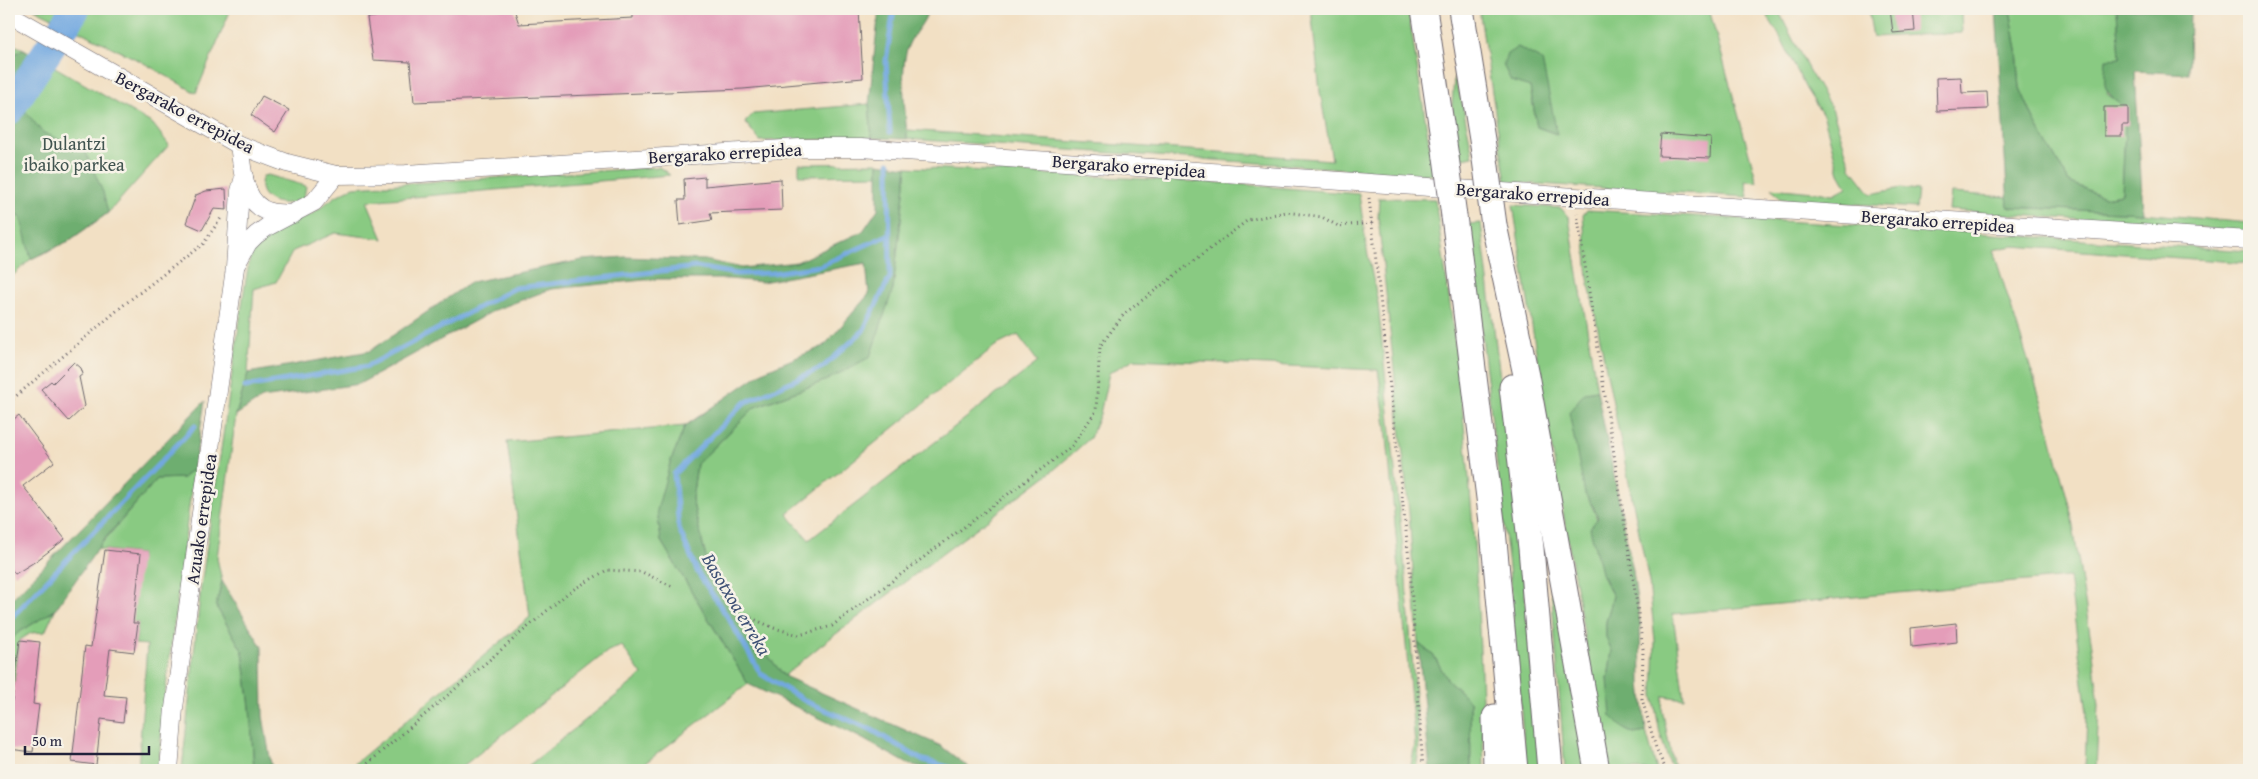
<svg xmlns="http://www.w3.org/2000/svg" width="2258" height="779" font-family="'Gentium Book Plus',serif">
	<rect width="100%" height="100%" fill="#f7f3e8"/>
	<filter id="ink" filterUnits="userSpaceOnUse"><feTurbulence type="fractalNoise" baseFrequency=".02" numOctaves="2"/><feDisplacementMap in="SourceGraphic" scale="10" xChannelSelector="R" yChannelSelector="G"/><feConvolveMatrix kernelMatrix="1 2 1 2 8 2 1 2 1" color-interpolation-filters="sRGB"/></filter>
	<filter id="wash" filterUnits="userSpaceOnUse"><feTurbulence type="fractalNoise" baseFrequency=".0096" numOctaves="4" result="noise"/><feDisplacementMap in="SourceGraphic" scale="20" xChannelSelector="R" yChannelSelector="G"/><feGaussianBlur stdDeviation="1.12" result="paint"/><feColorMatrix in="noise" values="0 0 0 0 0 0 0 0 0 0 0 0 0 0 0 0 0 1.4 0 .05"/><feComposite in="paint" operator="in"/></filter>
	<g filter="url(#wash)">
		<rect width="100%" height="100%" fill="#f2e0c4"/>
		<g fill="#89ca82" stroke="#56765e" fill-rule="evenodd">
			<path d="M34 9H231L196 93 142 62Z"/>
			<path d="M1311 9H1408L1434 175 907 139V130L1332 160 1320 92Z"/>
			<path d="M1479 9H1709L1757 182 1745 181 1748 197 1506 182ZM1530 87 1556 134 1537 127Z"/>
			<path d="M1763 9H1777L1781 16 1808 69 1833 111 1851 168 1871 194 1901 188 1918 190 1916 208 1781 199 1772 188 1834 194 1847 187 1839 173 1824 117 1806 89 1779 35Z"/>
			<path d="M1868 9H1961L1962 33 1873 37Z"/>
			<path d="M2010 9H2117L2120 58 2107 94 2126 107 2122 194 2104 197 2069 182 2034 120 2020 88 2017 50Z"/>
			<path d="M9 43 24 49 153 124 169 145 108 213 67 242 31 259 9 279Z"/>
			<path d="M1454 77 1462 102 1473 156 1459 159 1452 105Z"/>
			<path d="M869 104 872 138 760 141 745 122 753 114Z"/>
			<path d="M878 163V175L799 176V164Z"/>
			<path d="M659 167 670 175 367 201 383 239 335 233 293 251 276 282 254 289 248 373 236 415 217 558 222 581 216 606 243 652 250 707 254 770H182L201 586 245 285 251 252 271 230 312 214 336 196 354 187Z"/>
			<path d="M907 167 1224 183 1359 194 1367 250 1378 303 1406 579 1419 748 1416 770H1406L1411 765 1415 744 1386 426 1378 370 1134 359 1109 373 1100 414 1090 438 1055 469 820 646 784 676 752 635 706 558 692 499 697 464 755 407 827 380 893 289ZM1018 335 1038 362 809 540 787 514 995 346Z"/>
			<path d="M268 175 306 186 304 198C285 210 252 201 263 176Z"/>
			<path d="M1951 193 2008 197V207L2143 213 2249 223V232L1949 210Z"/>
			<path d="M1379 198 1435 199C1442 250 1450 301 1456 352 1473 491 1481 631 1484 770H1471L1470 701 1447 679 1434 656 1418 643 1409 512 1378 217Z"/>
			<path d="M1513 205 1561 208 1569 218 1597 390 1585 392V494C1606 525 1595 538 1601 571 1602 579 1609 589 1613 596L1606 622V637L1612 651 1608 679 1624 729 1634 734 1646 732 1657 770H1608L1546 415Z"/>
			<path d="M1587 210 1886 227 2249 251V263L2013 246 1993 250 2046 417 2071 513 2093 653 2099 705 2096 770H2085L2087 713 2069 577 1673 614 1684 699 1663 696 1662 709 1673 763 1676 770H1672L1660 734 1653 695 1655 641 1649 582 1588 279 1583 215Z"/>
			<path d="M1481 223 1521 548 1540 770H1526L1509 568 1469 224Z"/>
			<path d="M685 426 670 463 661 541 748 684 636 770H523L642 675 622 646 608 651 458 770H347L530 617 507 442Z"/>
			<path d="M194 468 166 687 158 770H138L147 645 135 644 138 623 127 622 141 554 97 549 157 479 183 478Z"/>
			<path d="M1549 559 1587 770H1565Z"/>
			<path d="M55 610 45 632 31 633 20 640 14 683 9 682V642L18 633Z"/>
		</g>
		<g fill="#6eae70" stroke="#486856">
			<path d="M879 9H928C926 23 913 33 908 46 899 72 906 112 907 139L872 138 869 104Z"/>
			<path d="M1996 9H2010L2017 50 2020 88 2034 120 2069 182 2104 197 2122 194 2126 108C2101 90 2104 88 2106 59L2120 58 2117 9H2190L2189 74 2135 71 2143 213 2008 207Z"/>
			<path d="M1518 47 1542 60 1557 134 1537 127 1530 87 1511 81 1503 65 1507 54Z"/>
			<path d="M23 49 48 63 24 109 42 132 85 151 103 192 108 213 67 242 31 259 20 215 9 221V58Z"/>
			<path d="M878 163 907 167 893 289 870 357 827 380 755 407 697 464 692 499 706 558 752 635 784 676 941 746 972 770H935L908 764 859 737 748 684 661 541 657 510 670 463 685 426 764 371 824 346 869 294 866 263 762 282 729 279H655L551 289 495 310 359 384 262 398 236 415 248 373 370 351 471 282 582 260 625 257 705 260 742 268 797 262 863 231 878 209Z"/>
			<path d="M1597 390 1633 571 1640 623 1641 683 1646 732 1634 734 1624 729 1611 716 1608 679 1612 651 1606 637V622L1613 596 1601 573 1590 528 1598 518 1594 508 1585 494 1569 412 1585 392Z"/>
			<path d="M205 401 194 468 183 478 157 479 103 541 55 610 18 633 9 642V602Z"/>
			<path d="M222 581 262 647 263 716 272 770H254L250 707 243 652 216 606Z"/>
			<path d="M1418 643 1434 656 1447 679 1470 701 1471 770H1430Z"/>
		</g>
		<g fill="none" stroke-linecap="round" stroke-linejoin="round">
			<g stroke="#72a8e0" stroke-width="5">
				<path d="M890 132 886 61 894 9"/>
				<path d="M889 163 890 277 863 331 823 367 744 403 674 474 679 529 698 573 729 619 761 674 807 702 872 730 920 759 958 770"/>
				<path d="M245 387 368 366 515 288 696 267 737 274 772 273 820 266 890 234"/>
				<path d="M9 620 195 426"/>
			</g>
			<path stroke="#72a8e0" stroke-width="30" d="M9 110 75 9"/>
		</g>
		<g id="blocks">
			<g fill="#e49db9">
				<path d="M416 9H514L519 24 633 18V9H859L863 78 743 89 414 102 410 62 373 60 367 18 416 11Z"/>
				<path d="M1890 9H1913L1915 31 1893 33Z"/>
				<path d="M1961 77 1962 93 1987 92 1988 109 1937 111 1936 78Z"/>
				<path d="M262 96 289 110 275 132 251 115Z"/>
				<path d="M2104 107H2128V125H2122V136H2104Z"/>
				<path d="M1661 134 1711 138 1710 158 1659 156Z"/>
				<path d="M705 177V186L781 179 782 210 710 213 712 220 680 225 678 200H685L684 179Z"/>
				<path d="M226 189 227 210 214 209 202 230 186 223 196 195 206 191Z"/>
				<path d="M74 362 81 368 83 374 79 377 85 406 69 421 41 389 51 381 53 383Z"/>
				<path d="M19 415 54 462 23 486 65 539 36 561 15 574 9 566V423Z"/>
				<path d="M105 550 141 554 133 623H138L134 652 110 649 104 695 126 697 123 722 101 719 96 765 72 762 85 646 91 647Z"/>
				<path d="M1956 623 1957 642 1912 647 1911 628Z"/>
				<path d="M20 640 40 642 33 704 39 705 33 752 9 749V701L12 702Z"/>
			</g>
		</g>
	</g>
	<g filter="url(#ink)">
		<use href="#blocks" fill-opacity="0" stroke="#6b646b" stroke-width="1"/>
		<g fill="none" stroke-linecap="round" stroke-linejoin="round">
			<g stroke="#6b646b" stroke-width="19">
				<g id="tertiary">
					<path d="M9 14 239 145 287 163 336 175 406 174 799 148H861L1575 197 2249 240"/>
					<path d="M239 145C243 169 242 204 270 212 277 214 286 213 294 214"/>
					<path d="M237 263 248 243 256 235 267 227 314 202 336 175"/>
					<path d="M169 770 174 708 235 268 240 191 244 177"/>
				</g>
			</g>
			<g stroke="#6b646b" stroke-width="27">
				<g id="motorway">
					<path d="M1424 9 1446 157"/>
					<path d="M1461 9 1484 152"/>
					<path d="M1454 216 1493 530 1515 770"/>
					<path d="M1494 225 1526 375 1597 770"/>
					<path d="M1512 387 1531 548 1550 770"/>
					<path d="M1495 717 1496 770"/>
				</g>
			</g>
			<g stroke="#6b646b" stroke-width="3" stroke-dasharray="1 4" stroke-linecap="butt">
				<path d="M9 52 13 42"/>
				<path d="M1369 198 1410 568 1423 770"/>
				<path d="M1577 213 1636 598 1643 649 1642 699 1656 748 1666 770"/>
				<path d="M9 402 126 303 203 244 221 218"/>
				<path d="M751 618 774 628 799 635 832 626 1071 447 1096 411 1100 346 1124 314 1248 220 1286 212 1322 217 1338 226 1372 223"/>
				<path d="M360 770 569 592 607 570 642 572 673 587"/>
			</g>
			<use href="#tertiary" stroke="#fff" stroke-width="18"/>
			<use href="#motorway" stroke="#fff" stroke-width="25"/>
			<g stroke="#6b646b" stroke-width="27" stroke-linecap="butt">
				<g id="motorway-bridge">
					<path d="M1484 152 1494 225"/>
					<path d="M1446 157 1454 216"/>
				</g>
			</g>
			<use href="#motorway-bridge" stroke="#fff" stroke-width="25"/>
		</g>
	</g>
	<g text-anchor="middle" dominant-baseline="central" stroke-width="5" stroke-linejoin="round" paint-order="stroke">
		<g font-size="18" fill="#22223b" stroke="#f7f3e8">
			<text transform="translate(185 112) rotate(28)">Bergarako errepidea</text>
			<text transform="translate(725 153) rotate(-3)">Bergarako errepidea</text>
			<text transform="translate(1129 166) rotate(4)">Bergarako errepidea</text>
			<text transform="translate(1533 194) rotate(4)">Bergarako errepidea</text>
			<text transform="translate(1938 221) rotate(4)">Bergarako errepidea</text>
			<text transform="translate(201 519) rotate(-82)">Azuako errepidea</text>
		</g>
		<g font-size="18" fill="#415450" stroke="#f7f3e8">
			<text x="74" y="143">Dulantzi<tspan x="74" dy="21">ibaiko parkea</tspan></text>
		</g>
		<g font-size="19" font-style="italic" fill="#3e5175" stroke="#f7f3e8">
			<text transform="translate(737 604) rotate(59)">Basotxoa erreka</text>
		</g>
	</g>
	<rect width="2258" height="779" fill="none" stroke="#f7f3e8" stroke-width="30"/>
	<path d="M25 746v8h124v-8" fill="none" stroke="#22223b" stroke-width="2.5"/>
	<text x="32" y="746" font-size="15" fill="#22223b" stroke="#f7f3e8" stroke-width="4" paint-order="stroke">50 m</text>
</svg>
